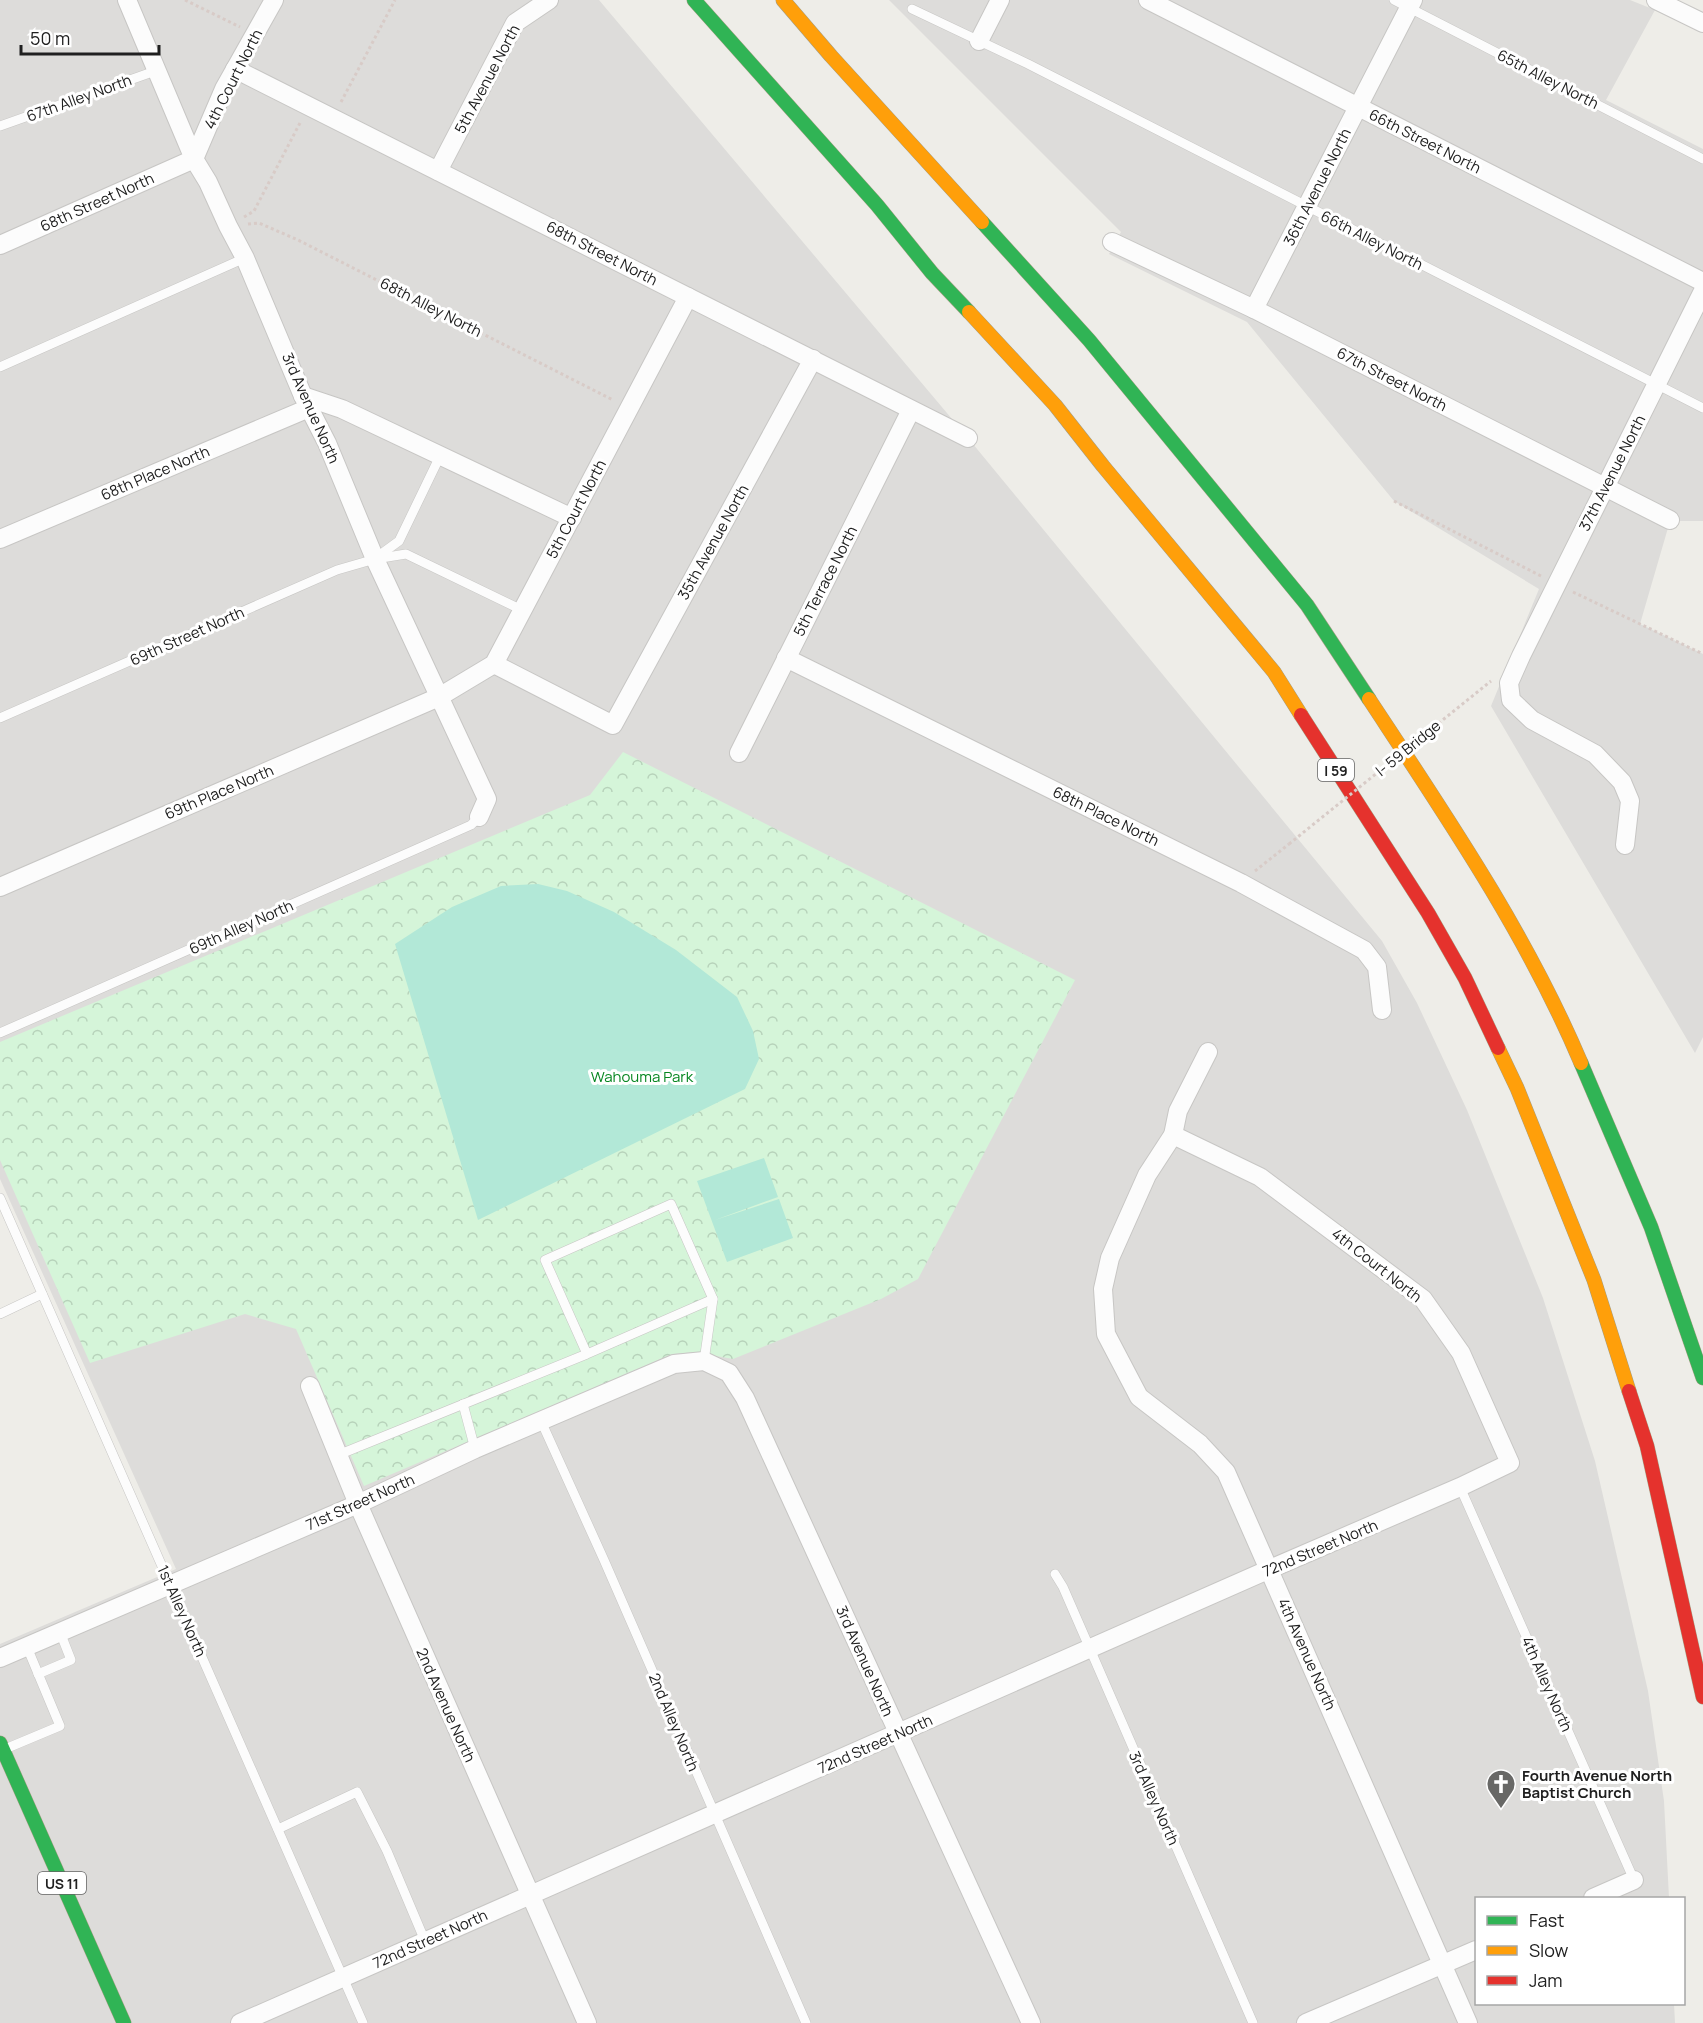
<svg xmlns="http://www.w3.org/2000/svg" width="1703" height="2023" font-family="Manrope,sans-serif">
	<defs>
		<pattern id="park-crowns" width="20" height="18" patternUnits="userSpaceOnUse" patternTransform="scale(1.5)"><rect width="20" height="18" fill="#d5f5d9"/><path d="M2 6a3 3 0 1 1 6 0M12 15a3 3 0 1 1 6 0" fill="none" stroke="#b7d2ba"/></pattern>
	</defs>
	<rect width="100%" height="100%" fill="#eeede8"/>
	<g fill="#dddcda">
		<path d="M0 0H599L968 438 1382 941 1417 1003 1467 1110 1543 1298 1595 1461 1648 1691 1664 1801 1669 1898H1476V2004H1674L1675 2023H0V1644L176 1569 0 1179Z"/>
		<path d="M889 0H1630L1655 10 1606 100 1703 149V521H1670L1640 624 1703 654V1037L1695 1053 1491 706 1539 589 1394 501 1247 322 1109 254 1121 232Z"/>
	</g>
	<path fill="url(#park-crowns)" d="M623 752 1075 980 918 1279 881 1299 733 1359 694 1352 672 1354 364 1486 296 1329 245 1314 90 1363 0 1160V1042L590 795Z"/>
	<g fill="#b2e8d7">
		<path d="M538 884 567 891 614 912 676 950 737 997 753 1031 759 1059 745 1089 478 1220 395 944 452 907 501 886Z"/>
		<path d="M764 1158 778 1197 715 1220 779 1199 793 1238 727 1262 697 1181Z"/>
	</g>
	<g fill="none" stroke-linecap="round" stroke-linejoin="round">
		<g stroke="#c7c6c4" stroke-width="10">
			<g id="lane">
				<path d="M1394 0 1703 159"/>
				<path d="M912 9 1028 64 1703 408"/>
				<path d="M0 126 158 70"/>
				<path d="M0 367 245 258"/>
				<path d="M377 557 399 541 441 454"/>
				<path d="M0 718 337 570 375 559 406 554 522 610"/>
				<path d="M0 1033 471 825 479 817"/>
				<path d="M0 1198 363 2023"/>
				<path d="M0 1314 42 1294"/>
				<path d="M704 1361 713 1299"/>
				<path d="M463 1404 475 1449"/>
				<path d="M541 1421 604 1560 806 2023"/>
				<path d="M338 1455 587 1354 713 1299 671 1204 545 1260 587 1354"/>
				<path d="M1460 1487 1634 1880"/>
				<path d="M1055 1574 1063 1587 1253 2023"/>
				<path d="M38 1674 71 1660 60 1632"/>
				<path d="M5 1749 60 1726 27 1647"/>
				<path d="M278 1829 357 1792 387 1851 425 1941"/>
			</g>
		</g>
		<g stroke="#c7c6c4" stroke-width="20">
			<g id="street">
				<path d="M127 0 194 159 208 182 228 226 245 258 303 396 327 443 375 559 487 799 479 817"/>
				<path d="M1148 0 1703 282"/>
				<path d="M1656 0 1703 23"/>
				<path d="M979 41 1000 0"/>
				<path d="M235 69 968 438"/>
				<path d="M438 171 515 23 549 0"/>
				<path d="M1112 242 1254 309 1670 520"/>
				<path d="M0 245 194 159 224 89 274 0"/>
				<path d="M1254 309 1413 0"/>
				<path d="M303 396 342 409 572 518"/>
				<path d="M0 539 309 408"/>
				<path d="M786 658 1241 883 1364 950 1377 967 1382 1010"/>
				<path d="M494 664 613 725 813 359"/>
				<path d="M739 753 911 410"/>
				<path d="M1625 845 1630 801 1622 782 1595 754 1532 720 1511 700 1509 683 1521 656 1703 291"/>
				<path d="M0 887 439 697 494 664 688 297"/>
				<path d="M1208 1052 1178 1111 1173 1135 1147 1175 1110 1258 1103 1289 1106 1334 1139 1397 1200 1444 1226 1472 1468 2023"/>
				<path d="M310 1386 358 1504 587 2023"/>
				<path d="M0 1658 358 1504 475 1449 674 1364 704 1361 729 1373 745 1398 1031 2023"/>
				<path d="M1593 1898 1634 1880"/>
				<path d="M240 2023 1270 1569 1460 1487 1510 1463 1461 1353 1423 1299 1260 1177 1173 1135"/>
				<path d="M1306 2023 1476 1950"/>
			</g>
		</g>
		<g stroke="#a59e84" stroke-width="15">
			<g id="fast">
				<path d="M694 0 877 205 932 273 969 312"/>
				<path d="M982 222 1089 340 1307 605 1369 699"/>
				<path d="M1581 1063 1651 1227 1703 1378"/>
				<path d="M0 1743 124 2023"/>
			</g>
		</g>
		<g stroke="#a59e84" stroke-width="15">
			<g id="slow">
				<path d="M783 0 831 56 982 222"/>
				<path d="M969 312 1055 405 1103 466 1274 672 1301 715"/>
				<path d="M1369 699C1446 816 1526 933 1581 1063"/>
				<path d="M1498 1048 1517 1088 1594 1280 1629 1391"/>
			</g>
		</g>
		<g stroke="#a59e84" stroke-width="15">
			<g id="jam">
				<path d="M1301 715 1428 913 1465 978 1498 1048"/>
				<path d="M1629 1391 1647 1446 1703 1697"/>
			</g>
		</g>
		<g stroke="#d8cbc7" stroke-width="3" stroke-dasharray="3 3" stroke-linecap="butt">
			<path d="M185 0 240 27"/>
			<path d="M341 102 395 0"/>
			<path d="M244 217 254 211 301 121"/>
			<path d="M248 224 259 223 298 240 613 400"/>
			<path d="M1394 501 1543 577"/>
			<path d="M1573 592 1703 654"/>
			<path d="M1255 871 1289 844"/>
		</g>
		<use href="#lane" stroke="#fcfcfc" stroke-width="9"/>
		<use href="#street" stroke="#fcfcfc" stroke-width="18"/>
		<use href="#fast" stroke="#30b455" stroke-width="14"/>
		<use href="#slow" stroke="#ff9f0a" stroke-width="14"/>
		<use href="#jam" stroke="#e5322d" stroke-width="14"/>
		<path stroke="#d8cbc7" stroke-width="3" stroke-dasharray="3 3" stroke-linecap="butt" d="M1289 844 1491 681"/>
	</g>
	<defs>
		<g id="church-pin" transform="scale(1.5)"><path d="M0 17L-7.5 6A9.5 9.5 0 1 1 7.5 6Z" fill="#686866" stroke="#fff"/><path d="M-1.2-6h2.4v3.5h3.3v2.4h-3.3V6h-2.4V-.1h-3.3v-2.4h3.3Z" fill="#fff"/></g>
	</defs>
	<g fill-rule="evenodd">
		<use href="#church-pin" x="1501" y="1784"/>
	</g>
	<g text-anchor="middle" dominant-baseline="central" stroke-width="6" stroke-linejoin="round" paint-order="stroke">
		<g fill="#fff" stroke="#636363" stroke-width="1.5">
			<rect x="1318" y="759" width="36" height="22" rx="4.5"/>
			<rect x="38" y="1872" width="48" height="22" rx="4.5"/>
		</g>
		<g font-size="14" font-weight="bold" fill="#202020">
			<text x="1336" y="770">I 59</text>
			<text x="62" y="1883">US 11</text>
		</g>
		<g font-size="15" fill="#202020" stroke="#fff">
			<text transform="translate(233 79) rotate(-63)">4th Court North</text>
			<text transform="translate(487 79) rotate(-62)">5th Avenue North</text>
			<text transform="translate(1548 79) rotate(27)">65th Alley North</text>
			<text transform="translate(79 98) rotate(-20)">67th Alley North</text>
			<text transform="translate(1425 141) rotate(27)">66th Street North</text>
			<text transform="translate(1317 187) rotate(-63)">36th Avenue North</text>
			<text transform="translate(97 202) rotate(-24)">68th Street North</text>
			<text transform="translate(1372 240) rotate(27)">66th Alley North</text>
			<text transform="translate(602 253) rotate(27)">68th Street North</text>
			<text transform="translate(431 307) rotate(27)">68th Alley North</text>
			<text transform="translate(1392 379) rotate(27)">67th Street North</text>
			<text transform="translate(311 408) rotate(66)">3rd Avenue North</text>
			<text transform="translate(155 473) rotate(-23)">68th Place North</text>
			<text transform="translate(1612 473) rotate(-63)">37th Avenue North</text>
			<text transform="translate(576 509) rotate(-62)">5th Court North</text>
			<text transform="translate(713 542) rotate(-61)">35th Avenue North</text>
			<text transform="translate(825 581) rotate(-63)">5th Terrace North</text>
			<text transform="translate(187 636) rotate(-24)">69th Street North</text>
			<text transform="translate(1408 748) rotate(-39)">I- 59 Bridge</text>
			<text transform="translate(219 792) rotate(-23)">69th Place North</text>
			<text transform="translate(1106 816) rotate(26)">68th Place North</text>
			<text transform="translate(241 927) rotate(-24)">69th Alley North</text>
			<text transform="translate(1377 1265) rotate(38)">4th Court North</text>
			<text transform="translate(360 1502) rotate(-24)">71st Street North</text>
			<text transform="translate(1320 1548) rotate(-23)">72nd Street North</text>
			<text transform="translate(182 1611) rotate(66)">1st Alley North</text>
			<text transform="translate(1307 1654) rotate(66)">4th Avenue North</text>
			<text transform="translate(865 1661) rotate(66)">3rd Avenue North</text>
			<text transform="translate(1547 1684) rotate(66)">4th Alley North</text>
			<text transform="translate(446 1705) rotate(66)">2nd Avenue North</text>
			<text transform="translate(674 1722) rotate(67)">2nd Alley North</text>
			<text transform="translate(875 1744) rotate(-24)">72nd Street North</text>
			<text transform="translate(1154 1798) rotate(66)">3rd Alley North</text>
			<text transform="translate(430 1939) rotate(-24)">72nd Street North</text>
		</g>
		<g font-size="15" fill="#068620" stroke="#fff">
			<text x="642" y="1076">Wahouma Park</text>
		</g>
		<g font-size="15" font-weight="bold" fill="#202020" stroke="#fff" text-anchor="start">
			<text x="1522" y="1775">Fourth Avenue North<tspan x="1522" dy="17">Baptist Church</tspan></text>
		</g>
	</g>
	<rect x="1475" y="1897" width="210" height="108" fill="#ffffff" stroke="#a6a6a6" stroke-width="1.5"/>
	<rect x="1487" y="1916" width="30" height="9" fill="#30b455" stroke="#a6a6a6" stroke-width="1.5"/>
	<text x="1529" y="1927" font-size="18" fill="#202020">Fast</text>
	<rect x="1487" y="1946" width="30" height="9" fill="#ff9f0a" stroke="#a6a6a6" stroke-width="1.5"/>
	<text x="1529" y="1957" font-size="18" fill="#202020">Slow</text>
	<rect x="1487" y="1976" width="30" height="9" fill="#e5322d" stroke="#a6a6a6" stroke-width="1.5"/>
	<text x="1529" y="1987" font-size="18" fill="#202020">Jam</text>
	<path d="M21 45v9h138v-9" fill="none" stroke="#202020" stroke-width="3"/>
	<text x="30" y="45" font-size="18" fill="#202020" stroke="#ffffff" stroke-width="4.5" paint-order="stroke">50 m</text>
</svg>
